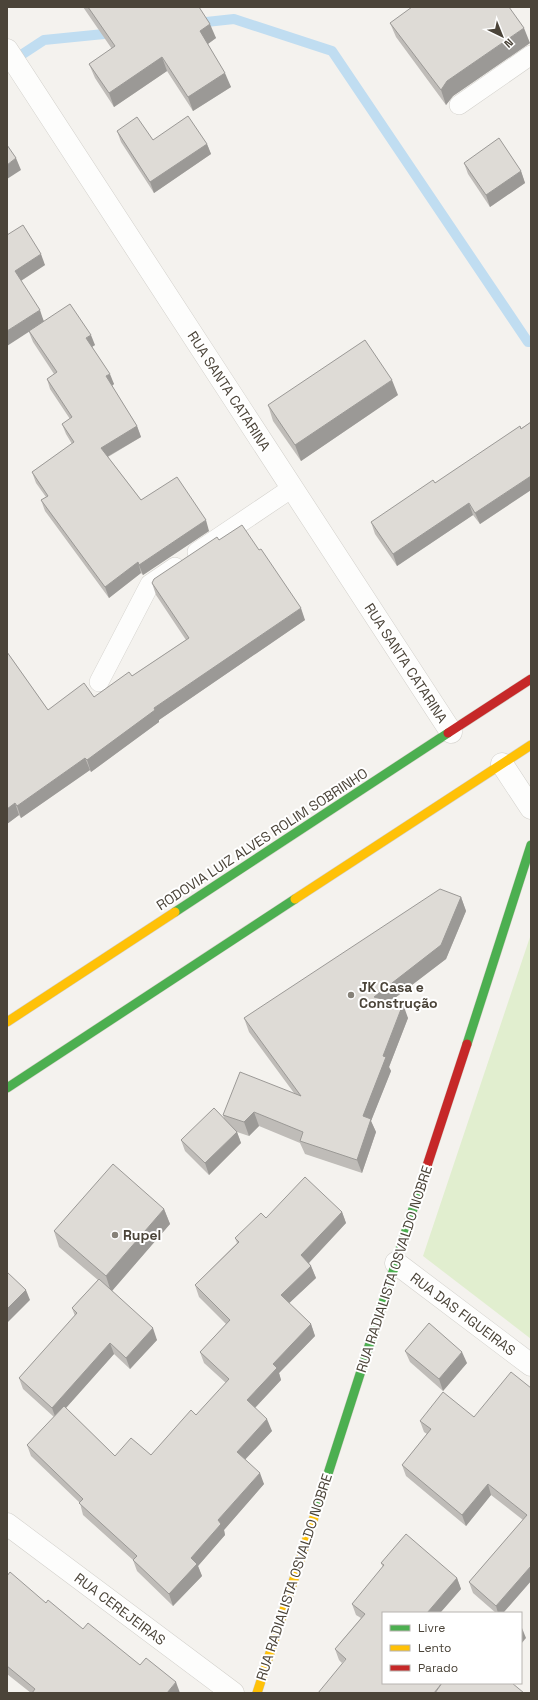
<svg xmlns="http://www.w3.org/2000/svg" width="538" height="1700" font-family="'Space Grotesk',sans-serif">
	<rect width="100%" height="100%" fill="#f4f2ee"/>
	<path fill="#e1eecf" d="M531 934V1339L423 1256Z"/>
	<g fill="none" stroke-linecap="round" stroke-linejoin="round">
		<g stroke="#c0ddf1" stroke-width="10">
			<path d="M197 23 234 19 332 51 528 342H531"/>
			<path d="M12 61 44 40 114 33"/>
		</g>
		<g stroke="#d2d0cb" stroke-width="20">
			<g id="lane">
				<path d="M459 105 531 55"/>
				<path d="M197 552 292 488"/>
				<path d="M99 682 150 584 175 567"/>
			</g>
		</g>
		<g stroke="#d2d0cb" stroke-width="23">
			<g id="street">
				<path d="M7 50 451 732"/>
				<path d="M502 764 531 808"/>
				<path d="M396 1263 531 1365"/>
				<path d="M7 1524 233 1693"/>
			</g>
		</g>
		<g stroke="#d3cfc5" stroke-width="10">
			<g id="fast">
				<path d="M175 912 448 733"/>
				<path d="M467 1044 531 845"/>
				<path d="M7 1088 295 899"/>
				<path d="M317 1508 422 1181"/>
			</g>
		</g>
		<g stroke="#d3cfc5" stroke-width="10">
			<g id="slow">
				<path d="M295 899 531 745"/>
				<path d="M7 1022 175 912"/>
				<path d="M257 1693 317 1508"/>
			</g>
		</g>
		<g stroke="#d3cfc5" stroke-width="10">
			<g id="jam">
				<path d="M448 733 531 679"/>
				<path d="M422 1181 467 1044"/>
			</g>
		</g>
		<use href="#lane" stroke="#fdfdfc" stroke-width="19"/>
		<use href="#street" stroke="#fdfdfc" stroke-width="22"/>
		<use href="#fast" stroke="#4caf50" stroke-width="9"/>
		<use href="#slow" stroke="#ffc107" stroke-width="9"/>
		<use href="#jam" stroke="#c62828" stroke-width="9"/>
	</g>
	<g fill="#bfbcb8">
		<path d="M83 7H199L216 38 208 44 231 87 193 111 167 71 114 107 95 78 89 64 112 49Z"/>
		<path d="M390 23 530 43 453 96 446 105 396 37Z"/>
		<path d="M117 131 153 140 207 144 211 154 154 193 121 142Z"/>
		<path d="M464 163 521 171 525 183 490 207 468 174Z"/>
		<path d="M7 235 45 265 21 281 44 321 95 345 92 347 114 384 112 386 137 426 141 437 108 457 141 500 209 531 143 575 141 573 109 598 45 511 41 500 46 497 36 483 32 472 72 444 66 434 62 424 70 419 50 389 47 379 54 374 33 342 29 332Z"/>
		<path d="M398 395 301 461 273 421 268 405Z"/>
		<path d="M531 422V490L480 524 473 515 397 566 375 534 371 522 435 483Z"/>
		<path d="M219 540 305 620 159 720V722L91 772 90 770 21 818 19 815 7 824V652L48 710 94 697 132 676 186 640 156 595 152 583Z"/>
		<path d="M461 897 466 911 446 959 391 1001 408 1018 389 1067 391 1071 371 1121 376 1132 362 1173 305 1154 300 1143 259 1126 249 1136 237 1132 241 1143 209 1175 185 1151 181 1140 224 1118 223 1115 294 1093 249 1032 244 1018Z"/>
		<path d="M164 1209 170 1224 112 1291 157 1340 130 1369 114 1354 66 1408 115 1456 151 1455 196 1415 226 1383 204 1363 200 1352 226 1324 199 1297 195 1285 237 1243 235 1238 266 1218 342 1212 346 1223 309 1263 311 1266 316 1278 289 1303 311 1324 315 1336 279 1373 281 1380 255 1408 272 1431 245 1459 264 1484 224 1530 225 1535 198 1566 202 1576 173 1606 137 1571 133 1560 83 1515 80 1503 31 1456 27 1445 54 1417 23 1389 19 1378 75 1316 72 1308 98 1280 59 1247 54 1231Z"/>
		<path d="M405 1351 467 1363 443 1391 410 1362Z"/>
		<path d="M531 1388V1581L504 1612 505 1613H496L473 1593 469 1582 523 1520 491 1495 466 1526 406 1476 402 1465 427 1434 424 1432 420 1421 474 1417Z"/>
		<path d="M381 1563 457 1578 461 1589 440 1613H383L342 1663 339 1660 335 1649 361 1618 356 1615 352 1604 383 1567Z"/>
		<path d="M7 1576 83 1629 140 1665 180 1693H31L7 1674Z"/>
	</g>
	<g fill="#9b9996">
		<path d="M210 24 216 38 205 46 200 31Z"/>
		<path d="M524 28 530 43 453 96 446 105 441 90 447 81Z"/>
		<path d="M162 57 167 71 114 107 109 93Z"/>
		<path d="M225 73 231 87 193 111 188 97Z"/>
		<path d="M207 144 211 154 154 193 150 182Z"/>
		<path d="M16 158 21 170 7 179V165Z"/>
		<path d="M521 171 525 183 490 207 486 195Z"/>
		<path d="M41 254 45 265 19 282 15 271Z"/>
		<path d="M40 310 44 322 7 346V331Z"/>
		<path d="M91 335 95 345 90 348 86 338Z"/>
		<path d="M110 374 114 384 110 387 106 376Z"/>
		<path d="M392 380 398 395 301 461 295 445Z"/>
		<path d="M137 426 141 437 105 458 101 448Z"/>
		<path d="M531 476V490L480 524 475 513Z"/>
		<path d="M469 503 473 515 397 566 393 554Z"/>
		<path d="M206 520 209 531 143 575 139 565Z"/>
		<path d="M138 562 141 573 109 598 105 587Z"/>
		<path d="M301 608 305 620 159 720V722L91 772 87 760 154 708Z"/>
		<path d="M85 758 90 770 21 818 17 806Z"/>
		<path d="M15 803 19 815 7 824V809Z"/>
		<path d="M461 897 466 911 446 959 379 1010 374 997Z"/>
		<path d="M403 1004 408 1018 389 1067 391 1071 371 1121 376 1132 362 1173 357 1160 363 1116 383 1056Z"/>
		<path d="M254 1112 259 1126 249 1136 244 1122Z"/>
		<path d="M237 1132 241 1143 209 1175 205 1163Z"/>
		<path d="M164 1209 170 1224 111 1292 106 1276Z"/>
		<path d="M342 1212 346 1223 305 1267 301 1255Z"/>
		<path d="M311 1266 316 1278 285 1307 281 1295Z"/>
		<path d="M26 1290 30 1300 7 1323V1309Z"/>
		<path d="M311 1324 315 1336 279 1373 281 1380 251 1412 247 1400 273 1364Z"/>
		<path d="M153 1328 157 1340 130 1369 126 1358Z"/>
		<path d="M110 1343 114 1354 56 1419 52 1408Z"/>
		<path d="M462 1352 467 1363 443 1391 439 1379Z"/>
		<path d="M267 1419 272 1431 241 1464 237 1452Z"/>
		<path d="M260 1473 264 1484 224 1530 225 1535 198 1566 202 1576 173 1606 169 1594 191 1558 218 1520Z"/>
		<path d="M488 1484 491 1495 466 1526 462 1515Z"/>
		<path d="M531 1566V1581L503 1613H498L496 1606Z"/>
		<path d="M457 1578 461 1589 440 1613H427Z"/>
		<path d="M522 1628 526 1638 521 1644V1629Z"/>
		<path d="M176 1682 180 1693H167Z"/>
	</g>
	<g fill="#dedbd6" stroke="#9b9996">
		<path d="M88 7H199L210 24 200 31 225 73 188 97 162 57 109 93 89 64 115 46Z"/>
		<path d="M412 7H509L524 28 447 81 441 90 390 23Z"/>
		<path d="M188 116 207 144 150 182 117 131 137 117 153 140Z"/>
		<path d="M499 138 521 171 486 195 464 163Z"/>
		<path d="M7 145 16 158 7 165Z"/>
		<path d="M23 225 41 254 15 271 40 310 7 331V235Z"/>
		<path d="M70 304 91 335 86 338 110 374 106 376 137 426 101 448 141 500 177 477 206 520 139 565 138 562 105 587 41 500 48 496 32 472 74 442 62 424 72 417 47 379 57 372 29 331Z"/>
		<path d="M365 340 392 380 295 445 268 405Z"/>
		<path d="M531 422V476L475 513 469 503 393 554 371 522 433 480 435 483 520 426 521 429Z"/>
		<path d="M242 525 259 550 261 549 301 608 154 708 155 710 87 760 85 758 17 806 15 803 7 809V652L48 710 84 683 94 697 129 672 132 676 189 638 152 583 154 579 217 537 219 540Z"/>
		<path d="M440 889 461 897 441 945 374 997 403 1004 383 1056 386 1057 363 1116 371 1119 357 1160 300 1141 303 1132 254 1112 244 1122 223 1115 240 1072 301 1096 244 1018Z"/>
		<path d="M214 1108 237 1132 205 1163 181 1140Z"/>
		<path d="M113 1164 164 1209 106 1276 54 1231Z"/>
		<path d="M305 1177 342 1212 301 1255 311 1266 281 1295 311 1324 273 1364 277 1368 247 1400 267 1419 237 1452 260 1473 218 1520 221 1524 191 1558 197 1564 169 1594 133 1560 137 1556 79 1503 83 1499 27 1445 64 1406 115 1456 131 1438 151 1455 191 1410 196 1415 229 1379 200 1352 230 1320 195 1285 239 1242 235 1238 261 1213 266 1218Z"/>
		<path d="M7 1272 26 1290 7 1309Z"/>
		<path d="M99 1279 153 1328 126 1358 110 1343 52 1408 19 1378 77 1313 72 1308Z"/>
		<path d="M429 1323 462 1352 439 1379 405 1351Z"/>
		<path d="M511 1372 531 1388V1566L496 1606 469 1582 527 1515 488 1484 462 1515 402 1465 431 1429 420 1421 443 1392 474 1417Z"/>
		<path d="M406 1534 457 1578 427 1613H383V1683H442L434 1693H318L346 1659 335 1649 365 1614 352 1604 384 1565 381 1563Z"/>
		<path d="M10 1572 46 1603 48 1600 83 1629 88 1623 140 1665 146 1658 176 1682 167 1693H32L35 1689 7 1666V1576Z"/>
		<path d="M442 1683H512L524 1693H435Z"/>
	</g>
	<g fill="#868178" stroke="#fff" stroke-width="1.5">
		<circle cx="351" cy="995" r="4"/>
		<circle cx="115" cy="1235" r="4"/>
	</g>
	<g text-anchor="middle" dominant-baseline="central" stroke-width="4" stroke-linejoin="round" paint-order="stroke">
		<g font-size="14" fill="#4b4439" stroke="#fff">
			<text transform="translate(229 391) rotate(57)">RUA SANTA CATARINA</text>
			<text transform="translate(406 663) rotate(57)">RUA SANTA CATARINA</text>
			<text transform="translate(262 839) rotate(-33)">RODOVIA LUIZ ALVES ROLIM SOBRINHO</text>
			<text transform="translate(394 1269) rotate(-72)">RUA RADIALISTA OSVALDO NOBRE</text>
			<text transform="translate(463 1314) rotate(37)">RUA DAS FIGUEIRAS</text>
			<text transform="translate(294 1577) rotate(-72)">RUA RADIALISTA OSVALDO NOBRE</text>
			<text transform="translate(120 1609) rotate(37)">RUA CEREJEIRAS</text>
		</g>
		<g font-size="14" font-weight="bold" fill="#4b4439" stroke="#fff" text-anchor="start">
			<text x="359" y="987">JK Casa e<tspan x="359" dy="16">Construção</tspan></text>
			<text x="123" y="1235">Rupel</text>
		</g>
	</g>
	<rect width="538" height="1700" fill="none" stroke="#4b4439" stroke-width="16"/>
	<rect x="382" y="1612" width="140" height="72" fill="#ffffff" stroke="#b7b4b0"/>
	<rect x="390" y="1625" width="20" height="6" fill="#4caf50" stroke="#b7b4b0"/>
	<text x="418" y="1632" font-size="12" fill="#4b4439">Livre</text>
	<rect x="390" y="1645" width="20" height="6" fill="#ffc107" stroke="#b7b4b0"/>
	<text x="418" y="1652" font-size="12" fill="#4b4439">Lento</text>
	<rect x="390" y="1665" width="20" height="6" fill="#c62828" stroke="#b7b4b0"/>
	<text x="418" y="1672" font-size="12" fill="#4b4439">Parado</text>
	<g transform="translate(502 36) rotate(137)" stroke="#ffffff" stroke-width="3" paint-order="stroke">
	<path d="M0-3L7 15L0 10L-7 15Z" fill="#4b4439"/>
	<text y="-6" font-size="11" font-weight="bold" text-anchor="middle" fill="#4b4439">N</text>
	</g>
</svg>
